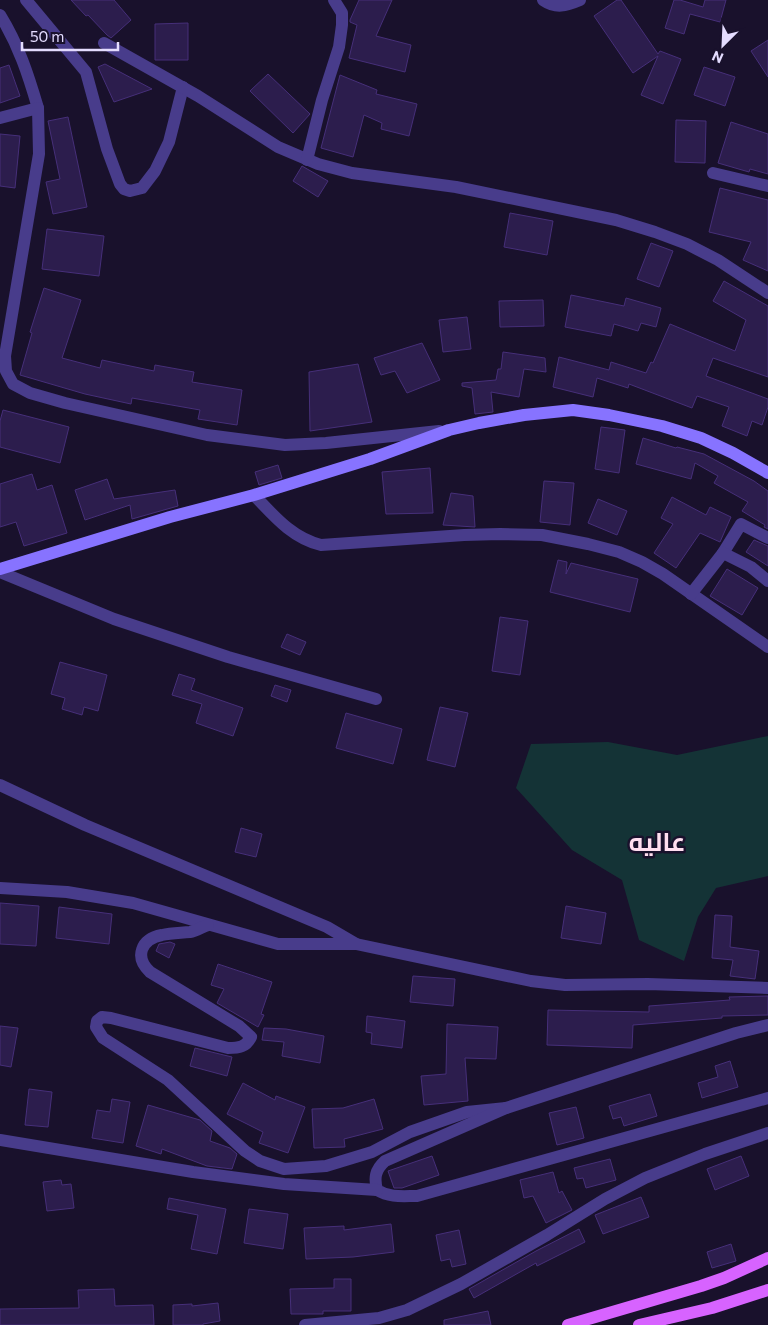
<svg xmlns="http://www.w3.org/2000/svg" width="768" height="1325" font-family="Commissioner,Cairo,sans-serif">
	<rect width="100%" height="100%" fill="#19112c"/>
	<path fill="#143336" d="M768 736V876L716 888 698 917 684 961 639 940 622 880 572 850 516 788 531 744 608 742 677 755Z"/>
	<g fill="#2c1d4d" stroke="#462f79">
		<path d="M71 0H114L131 20 111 38 107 35 88 15 86 16Z"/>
		<path d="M359 0H392L376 36 411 45 405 72 349 58 357 25 350 22V20Z"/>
		<path d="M617 0H621L658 54 660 51 681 59 663 104 641 95 658 56 633 73 594 16Z"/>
		<path d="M674 0H680L703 7 705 0H726L720 22 690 14 684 34 665 28Z"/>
		<path d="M188 23V60H155V24Z"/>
		<path d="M768 40V77L751 51Z"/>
		<path d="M105 64 152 89 114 102 98 67Z"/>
		<path d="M9 65 20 96 0 103V68Z"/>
		<path d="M704 67 735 77 725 106 694 95Z"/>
		<path d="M268 74 310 114 293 133 250 91Z"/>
		<path d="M340 75 377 90 376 94 417 104 409 136 381 129 382 123 364 115 353 157 321 148Z"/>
		<path d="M68 117 87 207 53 214 46 182 60 179 48 121Z"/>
		<path d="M676 120 706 121 705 163 675 162Z"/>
		<path d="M731 122 768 134V174L750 169 749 172 718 163Z"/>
		<path d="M0 134 20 136 15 188 0 186Z"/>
		<path d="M302 166 328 181 318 197 293 181Z"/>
		<path d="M720 188 768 200V271L743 260 751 242 709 232Z"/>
		<path d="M510 213 553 221 547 255 504 247Z"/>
		<path d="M47 229 104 236 99 276 42 269Z"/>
		<path d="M651 243 673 251 659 287 637 279Z"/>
		<path d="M724 281 768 306V377L713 358 706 376 768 399V407L762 425 752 421 747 436 722 426 729 407 697 396 692 408 629 384 628 388 597 378 593 397 553 387 559 357 609 370 611 362 646 373 651 362 653 363 670 324 735 351 746 320 713 301Z"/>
		<path d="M44 288 81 300 62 358 100 368 102 360 154 371 155 365 194 372 192 382 242 390 237 425 198 419 200 410 132 398 131 404 85 394 20 375 32 333 30 332Z"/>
		<path d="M571 295 624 306 626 298 661 308 656 327 641 323 638 331 614 324 611 336 565 327Z"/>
		<path d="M543 300 544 326 500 327 499 301Z"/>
		<path d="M467 317 471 349 443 352 439 320Z"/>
		<path d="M422 343 440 380 407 393 395 371 381 375 374 358Z"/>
		<path d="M503 352 545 358 546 372 524 369 519 397 491 392 493 412 475 414 472 388 462 386V383L496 380 498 369H501Z"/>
		<path d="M358 364 372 422 310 431 309 372Z"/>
		<path d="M3 410 69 427 60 463 0 447V421Z"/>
		<path d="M601 427 625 430 619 473 595 469Z"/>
		<path d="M643 438 676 448 677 447 704 454 754 481 768 491V529L764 527 765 525 742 511 748 502 714 483 718 476 695 463 691 479 636 464Z"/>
		<path d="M278 465 282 478 259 485 255 472Z"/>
		<path d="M430 468 433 513 386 514 382 472Z"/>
		<path d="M32 474 37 490 52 485 67 533 24 546 16 522 0 527V484Z"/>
		<path d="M107 479 114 499 175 490 178 506 132 519 130 505 85 520 75 490Z"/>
		<path d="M544 481 574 483 570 525 540 522Z"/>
		<path d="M451 493 473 496 475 527 443 525Z"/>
		<path d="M672 497 706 515 710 507 731 517 720 542 700 533 676 568 654 553 673 524 661 518Z"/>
		<path d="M598 499 627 511 617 535 588 523Z"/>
		<path d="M754 540 768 546V566L746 552Z"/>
		<path d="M558 560 567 562 566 574 571 563 638 579 630 612 550 592Z"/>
		<path d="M727 569 758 588 742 615 710 596Z"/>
		<path d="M500 617 528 621 520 675 492 671Z"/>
		<path d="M287 634 306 642 300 655 281 647Z"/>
		<path d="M60 662 107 675 98 711 84 707 82 715 62 709 65 698 51 694Z"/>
		<path d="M179 674 195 679 191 690 243 708 233 736 196 723 202 704 172 695Z"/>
		<path d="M275 685 291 690 287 702 271 696Z"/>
		<path d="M440 707 468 713 455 767 427 760Z"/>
		<path d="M346 713 402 729 393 764 336 748Z"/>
		<path d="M241 828 262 834 256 857 235 852Z"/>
		<path d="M0 903 39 906 36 946 0 944Z"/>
		<path d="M566 906 606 913 601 944 561 938Z"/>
		<path d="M59 907 112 914 109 944 56 938Z"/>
		<path d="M715 915 732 916 730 947 759 951 755 979 730 976 733 960 712 958Z"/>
		<path d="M170 942 175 944 169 958 156 951 159 944Z"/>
		<path d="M218 964 272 982 261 1014 264 1015 258 1027 217 1003 224 989 211 985Z"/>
		<path d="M413 976 455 979 453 1006 410 1002Z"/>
		<path d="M768 996V1015L722 1016V1018L633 1025 632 1048 547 1045 548 1010 649 1012V1006L730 1000 729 997Z"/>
		<path d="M367 1016 405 1021 402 1048 371 1044 372 1033 366 1032Z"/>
		<path d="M447 1024 498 1027 496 1059 465 1058 468 1101 424 1105 421 1076 446 1074Z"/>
		<path d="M0 1026 18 1028 11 1067 0 1065Z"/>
		<path d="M264 1028 286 1029 324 1036 320 1063 282 1056 284 1042 262 1040Z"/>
		<path d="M195 1048 232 1057 227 1076 190 1066Z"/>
		<path d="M730 1061 738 1087 702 1098 698 1083 718 1077 715 1066Z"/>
		<path d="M243 1083 275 1100 276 1096 305 1107 288 1153 259 1143 263 1132 227 1114Z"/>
		<path d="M29 1089 52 1092 48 1127 25 1125Z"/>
		<path d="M650 1094 657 1116 624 1126 621 1117 613 1119 609 1106Z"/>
		<path d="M112 1099 130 1102 123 1143 92 1138 97 1110 110 1112Z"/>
		<path d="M374 1099 383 1129 344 1139 345 1147 314 1148 312 1109 343 1108Z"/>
		<path d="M148 1105 200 1120 212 1131 210 1141 230 1148 237 1154 232 1169 207 1166 162 1149 161 1154 136 1146Z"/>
		<path d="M576 1107 584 1138 557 1145 549 1113Z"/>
		<path d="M432 1156 439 1175 402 1188H394L388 1171Z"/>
		<path d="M741 1156 749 1176 715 1190 707 1169Z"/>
		<path d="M610 1159 616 1180 586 1188 583 1178 577 1179 574 1168Z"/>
		<path d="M553 1172 559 1193 562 1191 572 1210 546 1223 533 1196 524 1198 520 1180Z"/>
		<path d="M61 1180 62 1185 71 1184 74 1208 47 1211 43 1182Z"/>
		<path d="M641 1197 649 1217 603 1234 595 1215Z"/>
		<path d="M169 1198 226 1209 217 1254 191 1249 198 1215 167 1209Z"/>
		<path d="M249 1209 288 1214 283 1249 244 1243Z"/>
		<path d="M391 1224 394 1252 353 1257 306 1259 304 1228 344 1226V1230Z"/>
		<path d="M579 1229 585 1242 537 1266 536 1263 474 1298 469 1289 536 1251Z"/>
		<path d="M459 1230 466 1264 452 1267 450 1259 441 1261 436 1235Z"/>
		<path d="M731 1244 736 1261 712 1268 707 1252Z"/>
		<path d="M334 1279H351V1311H323V1314H291L290 1289 334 1288Z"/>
		<path d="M114 1289 115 1306 153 1305 154 1325H0V1309L79 1308 78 1290Z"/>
		<path d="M218 1303 220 1321 203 1324V1325H173V1305L192 1304V1306Z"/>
		<path d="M488 1311 491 1325H444V1320Z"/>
	</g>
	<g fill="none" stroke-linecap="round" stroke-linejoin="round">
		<g stroke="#483c8b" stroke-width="12">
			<path d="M26 0 86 72 107 149 120 184 124 189 130 191 142 188 155 171 169 142 183 87"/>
			<path d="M543 0C556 9 566 6 580 0"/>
			<path d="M0 15C19 46 28 74 38 108"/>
			<path d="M104 43 198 96 278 147 318 164 352 173 456 187 616 220 655 232 687 244 718 260 768 293"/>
			<path d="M0 118 38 108 39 154 5 356 6 371 13 384 30 393 65 403 207 435 285 445 326 443 439 431"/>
			<path d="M307 160 322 100 339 47 342 25V13L334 0"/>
			<path d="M713 173 768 186"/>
			<path d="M254 495C274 516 292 538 321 545L464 535 500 534 542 535 588 544 619 552 642 562 663 574 768 647"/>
			<path d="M723 553 741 524 768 538"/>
			<path d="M0 572 114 619 228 657 376 699"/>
			<path d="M691 594 723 553 751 567 768 581"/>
			<path d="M0 785 85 825 327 927 356 944"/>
			<path d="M0 888 67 892 133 903 278 944H356L531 981 565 985 648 984 768 988"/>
			<path d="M208 925C202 927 196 931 190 932 180 933 171 933 162 935 141 939 134 957 150 972L239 1026 251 1037C246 1047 239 1048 228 1048L111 1018 102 1017 97 1021 96 1027 103 1038 168 1080 245 1151 260 1161 284 1169 326 1166 372 1152 410 1132 467 1112 506 1108"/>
			<path d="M768 1025 736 1033 506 1108 385 1161C375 1170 374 1178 377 1190 390 1198 403 1196 417 1196L768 1098"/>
			<path d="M0 1140 193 1172 284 1184 377 1190"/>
			<path d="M305 1325 379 1318 407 1310 461 1284 547 1235 605 1199 645 1178 705 1154 768 1133"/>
		</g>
		<path stroke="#8773ff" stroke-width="12" d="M0 569 170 517 254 495 370 459 449 430 479 423 524 415 573 410 609 415 662 426 701 438 733 453 768 473"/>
		<g stroke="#d763ff" stroke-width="12">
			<path d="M568 1325 701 1286 724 1278 768 1258"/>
			<path d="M639 1325 712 1308 768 1290"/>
		</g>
	</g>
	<g text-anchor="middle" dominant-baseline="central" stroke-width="5" stroke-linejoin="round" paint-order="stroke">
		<g font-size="25" font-weight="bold" fill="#ffdeef" stroke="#19112c">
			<text x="657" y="841">عاليه</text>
		</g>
	</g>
	<g transform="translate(723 45) rotate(204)" stroke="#19112c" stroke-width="4" paint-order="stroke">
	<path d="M0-4L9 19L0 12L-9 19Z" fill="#e4dcff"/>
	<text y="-8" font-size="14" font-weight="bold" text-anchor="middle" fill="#e4dcff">N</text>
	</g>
	<path d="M22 42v8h96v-8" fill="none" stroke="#e4dcff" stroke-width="2.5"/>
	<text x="30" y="42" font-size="15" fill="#e4dcff" stroke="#19112c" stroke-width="4" paint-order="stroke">50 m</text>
</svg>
